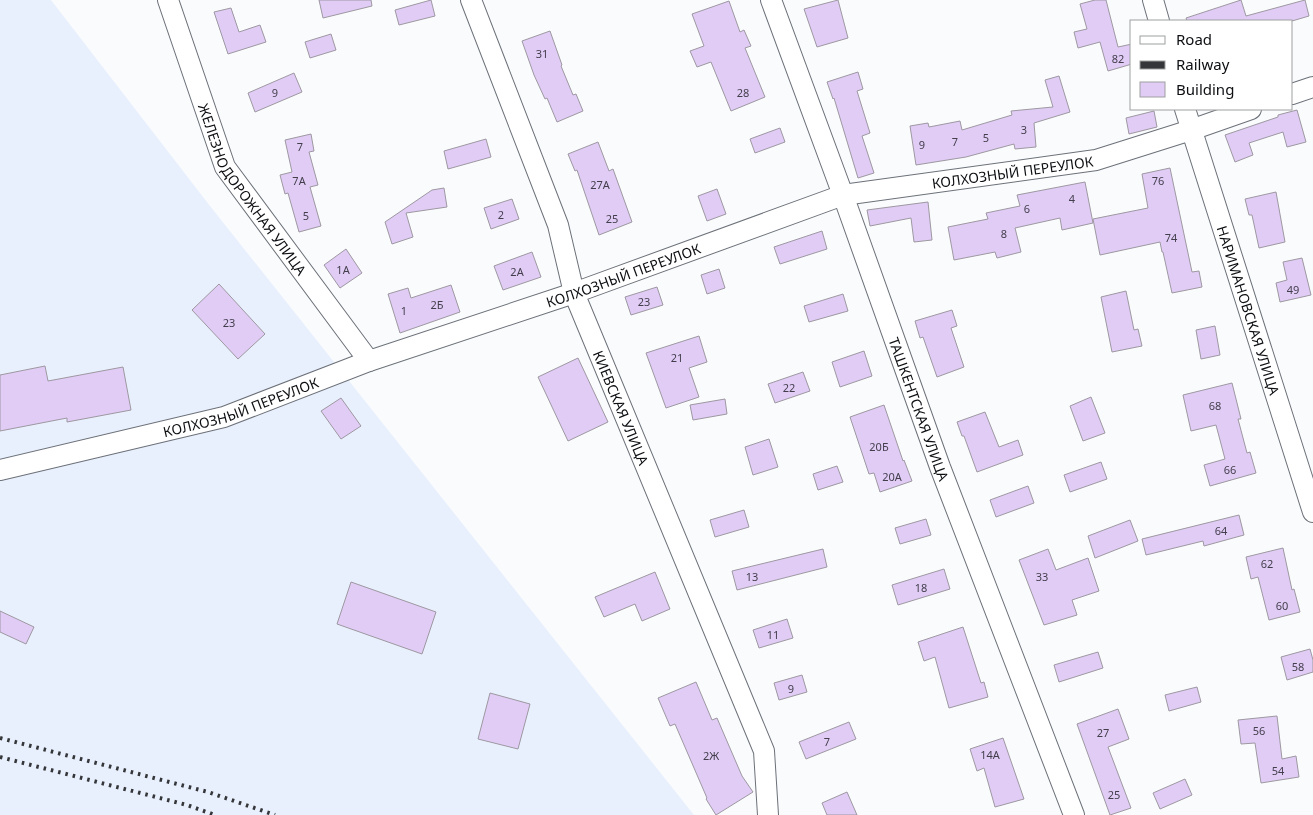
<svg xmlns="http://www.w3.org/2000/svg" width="1313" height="815" font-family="'Noto Sans',sans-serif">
	<rect width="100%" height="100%" fill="#fafbfd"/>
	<path fill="#e9f0fd" d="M0 0H51L210 206 694 815H0Z"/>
	<g fill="#e1ccf6" stroke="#9d98a1">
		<path d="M319 0H371L372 6 323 18Z"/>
		<path d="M431 0 435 16 399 25 395 10Z"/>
		<path d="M838 0 848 38 817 47 804 9Z"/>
		<path d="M1095 0H1106L1118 47 1132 44V64L1108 71 1100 42 1078 48 1074 32 1087 29 1080 4Z"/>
		<path d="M1241 0 1246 16 1305 0 1309 16 1292 21H1187L1186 18Z"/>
		<path d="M729 1 740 32 744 30 751 46 745 48 765 97 731 111 711 62 697 67 690 51 704 46 692 14Z"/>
		<path d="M231 8 239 32 260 25 266 42 228 54 214 12Z"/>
		<path d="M550 31 562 65 561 66 573 95 576 94 583 111 557 122 547 98 545 99 534 75 522 41Z"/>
		<path d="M331 34 336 50 310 58 305 42Z"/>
		<path d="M858 72 863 89 857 91 870 133 862 136 874 173 858 178 834 98 833 99 827 82Z"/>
		<path d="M294 73 302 92 255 112 248 93Z"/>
		<path d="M1059 76 1070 112 1034 123 1036 147 1015 149 1014 144 966 157 916 165 910 126 928 123 929 127 960 121 962 130 1012 115 1011 111 1053 107 1045 80Z"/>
		<path d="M1297 110 1306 142 1287 147 1283 132 1249 143 1253 155 1235 162 1225 135 1278 117V115Z"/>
		<path d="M1154 111 1157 127 1129 134 1126 118Z"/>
		<path d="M780 128 785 142 755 153 750 139Z"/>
		<path d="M311 134 314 151 309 152 318 185 310 187 321 226 299 232 288 193 285 194 280 175 292 172 285 140Z"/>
		<path d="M486 139 491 157 448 169 444 151Z"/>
		<path d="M598 142 609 171 613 169 632 222 599 235 577 170 575 171 568 154Z"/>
		<path d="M1170 168 1192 272 1199 271 1202 287 1172 293 1163 252H1162L1160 242 1100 255 1093 219 1148 208 1142 174Z"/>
		<path d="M1085 182 1093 223 1062 230 1060 218 1015 228 1021 252 997 258 995 252 954 260 948 227 988 219 986 213 1020 206 1017 195Z"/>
		<path d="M444 188 447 207 406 213 413 237 392 244 385 222 432 190Z"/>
		<path d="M717 189 726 214 707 221 698 196Z"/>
		<path d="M1276 192 1285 242 1259 248 1252 215H1249L1245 199Z"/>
		<path d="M512 199 519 219 491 229 484 208Z"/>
		<path d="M928 202 932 240 914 242 911 218 870 226 867 210Z"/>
		<path d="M822 231 827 249 780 264 774 247Z"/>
		<path d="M346 249 362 273 340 288 324 265Z"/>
		<path d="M532 252 541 277 503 290 494 266Z"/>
		<path d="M1302 258 1311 295 1280 302 1276 283 1287 280 1283 262Z"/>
		<path d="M719 269 725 288 707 294 701 275Z"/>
		<path d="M219 284 265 334 238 359 192 310Z"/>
		<path d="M451 285 460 312 400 333 388 294 408 288 411 298Z"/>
		<path d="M657 287 663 305 631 315 625 297Z"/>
		<path d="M1126 291 1134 330 1138 329 1142 346 1112 352 1101 297Z"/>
		<path d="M843 294 848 311 809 322 804 306Z"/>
		<path d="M952 310 957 326 951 328 964 367 937 377 923 337 920 338 915 321Z"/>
		<path d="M1215 326 1220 355 1201 359 1196 330Z"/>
		<path d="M699 336 707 362 689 368 699 397 666 408 646 353Z"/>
		<path d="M864 351 872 376 840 387 832 362Z"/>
		<path d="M578 358 608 422 568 441 538 377Z"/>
		<path d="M45 366 48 381 123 367 131 410 67 422V418L0 431V375Z"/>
		<path d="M803 372 810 391 775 403 768 384Z"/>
		<path d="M1232 383 1241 419H1238L1247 453 1250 452 1256 473 1210 486 1204 465 1225 459 1216 425 1191 431 1183 395Z"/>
		<path d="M1091 397 1105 433 1083 441 1070 406Z"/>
		<path d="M341 398 361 426 341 439 321 411Z"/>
		<path d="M725 399 727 414 693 420 690 405Z"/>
		<path d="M884 405 903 461 904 460 912 481 880 492 874 473 869 474 850 417Z"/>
		<path d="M985 412 999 447 1018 440 1023 455 977 472 964 436H962L957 422Z"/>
		<path d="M769 439 778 467 753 475 745 447Z"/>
		<path d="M1101 462 1107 479 1070 492 1064 475Z"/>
		<path d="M837 466 843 482 818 490 813 474Z"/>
		<path d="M1028 486 1034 503 996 517 990 500Z"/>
		<path d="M744 510 749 527 715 537 710 520Z"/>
		<path d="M1239 515 1244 535 1204 546 1203 541 1146 555 1142 539Z"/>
		<path d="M926 519 931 535 900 544 895 528Z"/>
		<path d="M1130 520 1138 541 1095 558 1088 536Z"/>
		<path d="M1283 548 1292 590 1294 589 1300 612 1269 620 1258 577 1251 579 1246 557Z"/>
		<path d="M823 549 827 567 737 590 732 571Z"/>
		<path d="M1048 549 1056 570 1088 558 1099 591 1072 600 1077 615 1044 625 1019 560Z"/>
		<path d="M944 569 950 589 898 605 892 585Z"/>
		<path d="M655 572 670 609 642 621 635 604 604 617 595 597Z"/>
		<path d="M351 582 436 612 422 654 337 624Z"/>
		<path d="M0 611 34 627 26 644 0 632Z"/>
		<path d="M787 619 793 638 759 648 753 630Z"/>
		<path d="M963 627 981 683 984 682 988 697 949 708 935 657 924 661 918 642Z"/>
		<path d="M1310 649 1313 660V672L1287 680 1281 657Z"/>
		<path d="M1098 652 1103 668 1059 682 1054 665Z"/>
		<path d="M802 675 807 692 779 700 774 683Z"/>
		<path d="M696 682 712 720 717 718 742 776 753 792 716 815 706 799 707 798 675 724 670 726 658 698Z"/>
		<path d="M1197 687 1201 702 1169 711 1165 695Z"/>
		<path d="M490 693 530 704 518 749 478 739Z"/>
		<path d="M1118 709 1129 739 1108 747 1131 808 1110 815 1077 724Z"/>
		<path d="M1277 716 1282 759 1296 756 1299 777 1261 783 1255 743 1241 744 1238 720Z"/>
		<path d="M849 722 856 739 806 759 799 742Z"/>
		<path d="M1003 738 1024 799 995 807 984 768 977 771 970 749Z"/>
		<path d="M1185 779 1192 795 1160 809 1153 793Z"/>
		<path d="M847 792 857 815H827L822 803Z"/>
	</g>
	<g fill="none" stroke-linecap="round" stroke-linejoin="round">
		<g stroke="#6c7179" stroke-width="22">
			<g id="minor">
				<path id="s1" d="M168 0 225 167 369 361"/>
				<path id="s2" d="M471 0 558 225 574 293 764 751 768 815"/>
				<path id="s3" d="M771 0 843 195 940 467 1074 815"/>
				<path d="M1153 0 1159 21"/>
				<path d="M1292 94 1313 87"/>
				<path id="s4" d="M1185 109 1313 512"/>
				<path id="s5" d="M0 470 224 417 369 361 574 293 843 195 1096 160 1191 130 1251 109"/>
			</g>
		</g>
		<use href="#minor" stroke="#fff" stroke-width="20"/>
		<g stroke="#343639" stroke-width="4" stroke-dasharray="2.5 5" stroke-linecap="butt">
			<path d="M0 738 208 792 275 815"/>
			<path d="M0 757 187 805 215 815"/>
		</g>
	</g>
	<g text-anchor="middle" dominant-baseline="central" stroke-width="4" stroke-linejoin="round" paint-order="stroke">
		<g font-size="11" fill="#423e4b">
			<text x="542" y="53">31</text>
			<text x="1118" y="58">82</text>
			<text x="275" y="92">9</text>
			<text x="743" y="92">28</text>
			<text x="1024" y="129">3</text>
			<text x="986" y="137">5</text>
			<text x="955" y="141">7</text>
			<text x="922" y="144">9</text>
			<text x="300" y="146">7</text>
			<text x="299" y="180">7А</text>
			<text x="1158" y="180">76</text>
			<text x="600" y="184">27А</text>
			<text x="1072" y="198">4</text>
			<text x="1027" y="208">6</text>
			<text x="501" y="214">2</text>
			<text x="306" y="215">5</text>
			<text x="612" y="218">25</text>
			<text x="1004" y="233">8</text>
			<text x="1171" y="237">74</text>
			<text x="343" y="269">1А</text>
			<text x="517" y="271">2А</text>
			<text x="1293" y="289">49</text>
			<text x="644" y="301">23</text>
			<text x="437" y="304">2Б</text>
			<text x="404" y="310">1</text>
			<text x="229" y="322">23</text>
			<text x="677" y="357">21</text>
			<text x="789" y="387">22</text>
			<text x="1215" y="405">68</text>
			<text x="879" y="446">20Б</text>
			<text x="1230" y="469">66</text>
			<text x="892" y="476">20А</text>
			<text x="1221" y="530">64</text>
			<text x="1267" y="563">62</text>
			<text x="752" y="576">13</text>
			<text x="1042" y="576">33</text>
			<text x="921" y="587">18</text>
			<text x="1282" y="605">60</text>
			<text x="773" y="634">11</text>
			<text x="1298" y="666">58</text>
			<text x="791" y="688">9</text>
			<text x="1259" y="730">56</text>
			<text x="1103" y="732">27</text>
			<text x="827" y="741">7</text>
			<text x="990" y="754">14А</text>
			<text x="711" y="755">2Ж</text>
			<text x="1278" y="770">54</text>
			<text x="1114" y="794">25</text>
		</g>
		<g font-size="14" fill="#0d0f12" stroke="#fff">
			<text stroke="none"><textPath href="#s5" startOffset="1059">КОЛХОЗНЫЙ ПЕРЕУЛОК</textPath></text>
			<text stroke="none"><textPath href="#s1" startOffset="209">ЖЕЛЕЗНОДОРОЖНАЯ УЛИЦА</textPath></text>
			<text stroke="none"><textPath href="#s5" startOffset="654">КОЛХОЗНЫЙ ПЕРЕУЛОК</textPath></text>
			<text stroke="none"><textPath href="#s4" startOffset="211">НАРИМАНОВСКАЯ УЛИЦА</textPath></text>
			<text stroke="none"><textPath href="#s5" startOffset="249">КОЛХОЗНЫЙ ПЕРЕУЛОК</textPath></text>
			<text stroke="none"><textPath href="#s2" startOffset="435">КИЕВСКАЯ УЛИЦА</textPath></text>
			<text stroke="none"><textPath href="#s3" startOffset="435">ТАШКЕНТСКАЯ УЛИЦА</textPath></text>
		</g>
	</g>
	<rect x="1130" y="20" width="162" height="90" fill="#ffffff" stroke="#9e9fa0"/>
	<rect x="1140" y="36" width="25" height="8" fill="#ffffff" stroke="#9e9fa0"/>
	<text x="1176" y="45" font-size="15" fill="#0d0f12">Road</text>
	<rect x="1140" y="61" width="25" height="8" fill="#343639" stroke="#9e9fa0"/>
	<text x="1176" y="70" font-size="15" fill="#0d0f12">Railway</text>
	<rect x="1140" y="82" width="25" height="15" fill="#e1ccf6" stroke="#9e9fa0"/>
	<text x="1176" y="95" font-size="15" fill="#0d0f12">Building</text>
</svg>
